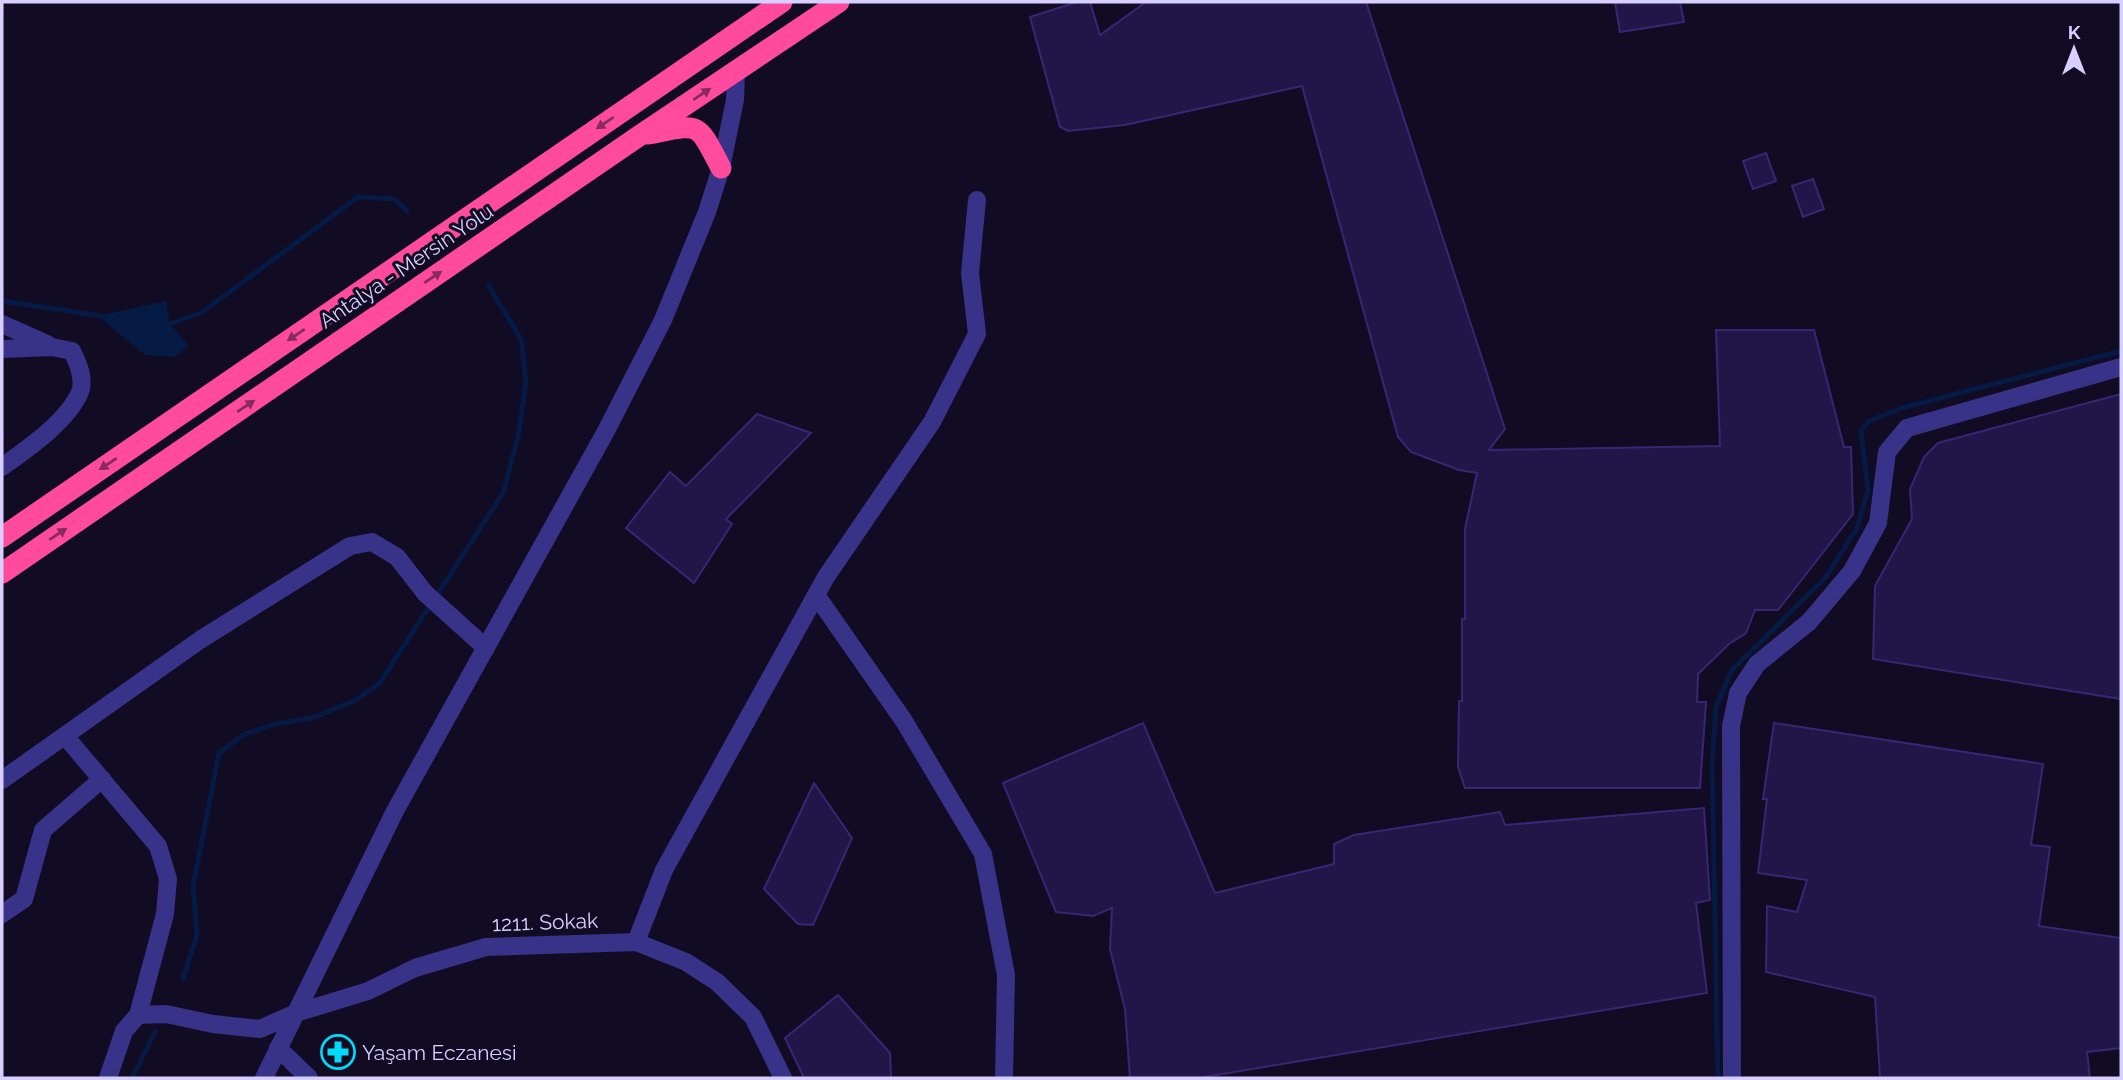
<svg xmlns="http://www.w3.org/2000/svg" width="2123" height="1080" font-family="Raleway,sans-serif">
	<rect width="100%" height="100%" fill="#110c24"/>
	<path fill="#051a44" d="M166 301 170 324 189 346 174 357 145 355 98 316Z"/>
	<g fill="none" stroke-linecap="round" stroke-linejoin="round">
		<g stroke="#051a44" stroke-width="5">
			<path d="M2 301 102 316"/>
			<path d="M164 324H169L201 313 358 197 394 199 407 211"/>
			<path d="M183 979 197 935 193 887 219 753 243 735 274 724 312 718 354 701 379 684 503 493 518 437 526 382 521 339 489 286"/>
			<path d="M132 1078 155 1032"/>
			<path d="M1718 1078 1712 766 1716 707 1732 670 1826 577 1857 528 1868 490 1861 431 1869 421 1902 408 2121 351"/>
		</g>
	</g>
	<g fill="#211647" stroke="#382675" stroke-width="2">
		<path d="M1077 2H1090L1100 35 1146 2H1366L1505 429 1489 450 1720 446 1716 330H1814L1844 447H1851L1853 514 1778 610H1755L1746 633 1729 644 1698 674 1697 702H1706L1700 788H1465L1458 767 1459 701H1462V619H1465V529L1477 473 1459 470 1411 452 1398 437 1302 86 1125 125 1068 131 1060 127 1030 17Z"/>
		<path d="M1615 2H1680L1684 22 1620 32Z"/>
		<path d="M1766 153 1776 181 1753 189 1743 161Z"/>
		<path d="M1813 179 1824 209 1803 217 1792 186Z"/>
		<path d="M2121 394V699L1873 659 1875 586 1912 519 1910 489 1924 457 1938 443Z"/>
		<path d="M757 414 811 433 726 519 732 524 694 583 626 528 670 472 686 486Z"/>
		<path d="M1143 723 1215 893 1334 864V844L1354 835 1500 812 1505 825 1704 808 1710 900 1696 903 1707 993 1198 1078H1130L1125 1009 1110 949 1112 908 1093 916 1056 912 1003 783Z"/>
		<path d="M1774 723 2043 764 2031 845 2050 847 2039 926 2121 938V1048L2087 1052 2090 1078H1880L1875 997 1766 972 1767 906 1797 912 1807 880 1758 873 1767 799H1763Z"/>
		<path d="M814 783 852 838 813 925 798 924 764 889Z"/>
		<path d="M838 995 890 1053 891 1078H804L785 1038Z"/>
	</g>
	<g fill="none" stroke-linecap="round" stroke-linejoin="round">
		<g stroke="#383288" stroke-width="18">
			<path d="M2 324 47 344"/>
			<path d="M2 349 52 347 72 351C78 363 85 379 80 392 67 422 27 449 2 467"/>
			<path d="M816 595 904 721 983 854 1006 975 1004 1078"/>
			<path d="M65 736 158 846 168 879 165 914 138 1015 124 1031 108 1078"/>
			<path d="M2 780 200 640 350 546 372 542 397 557 425 593 486 648"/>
			<path d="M2 914 24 899 43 830 102 779"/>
			<path d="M636 942 664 870 826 577 932 422 977 334 970 273 977 200"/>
			<path d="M138 1015 166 1014 213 1024 260 1029 296 1013 368 991 415 968 486 947 636 942 686 962 717 982 753 1017 783 1078"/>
			<path d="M278 1048 309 1078"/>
			<path d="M264 1078 395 811 606 431 663 320 707 212 721 168 735 100 736 71"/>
			<path d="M1732 1078 1731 726 1738 693 1757 664 1809 622 1852 571 1878 523 1887 452 1907 428 2121 367"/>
		</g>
		<g stroke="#ff4a9d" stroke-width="21">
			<path d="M648 134C701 124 696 120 721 168"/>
			<path d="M2 537 782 2"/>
			<path d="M2 573 639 136 839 2"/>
		</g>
	</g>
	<defs><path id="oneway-solid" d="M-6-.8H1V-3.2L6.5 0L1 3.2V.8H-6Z" transform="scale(1.75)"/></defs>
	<g fill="#882b60">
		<use href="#oneway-solid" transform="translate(702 94) rotate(-34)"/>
		<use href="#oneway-solid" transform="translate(605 123) rotate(146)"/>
		<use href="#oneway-solid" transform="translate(433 277) rotate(-34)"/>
		<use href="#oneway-solid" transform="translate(296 335) rotate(146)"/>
		<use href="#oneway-solid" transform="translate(246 406) rotate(-34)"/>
		<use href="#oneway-solid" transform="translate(108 464) rotate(146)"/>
		<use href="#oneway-solid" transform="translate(58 534) rotate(-34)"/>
	</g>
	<defs>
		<g id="pharmacy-ring" transform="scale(1.75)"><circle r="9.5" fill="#110c24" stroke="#00dbfa" stroke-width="1.5"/><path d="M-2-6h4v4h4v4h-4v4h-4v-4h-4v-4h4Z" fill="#00dbfa"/></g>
	</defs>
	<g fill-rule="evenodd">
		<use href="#pharmacy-ring" x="338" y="1052"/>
	</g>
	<g text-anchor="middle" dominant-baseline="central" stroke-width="6" stroke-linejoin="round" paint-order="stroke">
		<g font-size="21" fill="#d6cfff" stroke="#110c24">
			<text transform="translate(406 266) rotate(-34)">Antalya - Mersin Yolu</text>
			<text transform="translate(545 922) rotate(-2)">1211. Sokak</text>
		</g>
		<g font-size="21" fill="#d6cfff" stroke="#110c24" text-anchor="start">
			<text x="362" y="1052">Yaşam Eczanesi</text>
		</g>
	</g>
	<rect width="2123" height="1080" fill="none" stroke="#d6cfff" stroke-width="7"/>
	<g transform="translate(2074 49)" stroke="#110c24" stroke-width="5" paint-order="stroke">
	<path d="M0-5L12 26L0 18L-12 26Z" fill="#d6cfff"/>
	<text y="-10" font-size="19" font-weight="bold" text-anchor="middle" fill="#d6cfff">K</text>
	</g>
</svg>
